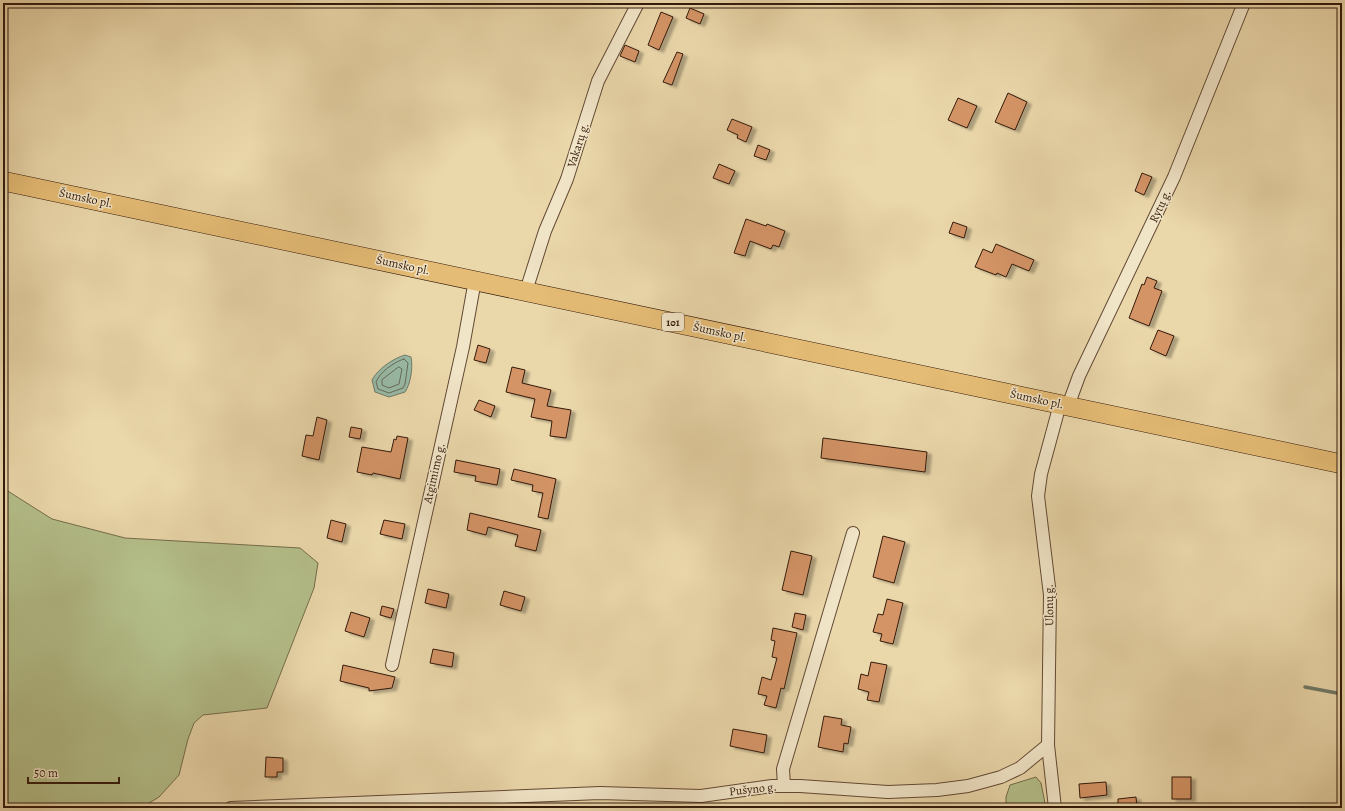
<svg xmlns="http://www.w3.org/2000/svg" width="1345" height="811" font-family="Alegreya,serif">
	<defs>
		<filter id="shadow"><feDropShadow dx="4.5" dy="2.5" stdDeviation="1" flood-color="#0004"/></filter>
	</defs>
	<rect width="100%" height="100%" fill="#ead7aa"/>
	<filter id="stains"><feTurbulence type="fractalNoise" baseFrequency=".005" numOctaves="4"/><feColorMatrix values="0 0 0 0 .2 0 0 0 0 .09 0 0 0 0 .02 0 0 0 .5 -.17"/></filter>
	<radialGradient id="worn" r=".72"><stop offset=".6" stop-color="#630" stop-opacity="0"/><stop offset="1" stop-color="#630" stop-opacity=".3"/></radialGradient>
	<g fill="#b4bf8a" stroke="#746c4b">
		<path d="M3 488 52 519 125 538 300 548 318 563 314 588 267 708 203 715 194 723 188 739 179 775 159 797 141 808H3Z"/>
		<path d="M1036 777 1041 783 1046 808H1006V797L1010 785Z"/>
	</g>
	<path fill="#98baa6" stroke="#707a68" d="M405 355 411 357C413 367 411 383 405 392L389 397 375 392 372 380C378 369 392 359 405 355Z"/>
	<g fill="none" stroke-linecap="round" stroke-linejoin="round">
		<g stroke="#666a59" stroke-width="1">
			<path d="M404 359 408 363 405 384 403 388 389 393 378 389 376 382C380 372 394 362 404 359Z"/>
			<path d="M399 367 402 369 399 384 389 388 382 385V380Z"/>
		</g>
		<path stroke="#707a68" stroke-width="3.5" d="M1305 687 1342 694"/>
	</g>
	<g fill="#d49466" stroke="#341a0c" filter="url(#shadow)">
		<path d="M690 8 704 14 700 24 686 18Z"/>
		<path d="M661 12 673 17 659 50 648 45Z"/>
		<path d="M625 45 639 51 635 62 620 56Z"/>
		<path d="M677 52 683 54 672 85 663 82Z"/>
		<path d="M1008 93 1027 102 1015 130 995 122Z"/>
		<path d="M958 98 977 106 967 128 948 120Z"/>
		<path d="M732 119 752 127 746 142 737 138 738 135 727 130Z"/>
		<path d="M758 145 770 150 766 160 754 156Z"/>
		<path d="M719 164 735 171 729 184 713 178Z"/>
		<path d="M1142 173 1152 177 1144 195 1135 191Z"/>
		<path d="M746 219 766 226 767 224 785 231 779 247 773 245 771 249 750 241 745 256 734 253Z"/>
		<path d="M953 222 967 227 964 238 949 233Z"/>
		<path d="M996 244 1034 260 1029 271 1012 264 1006 277 997 273 996 275 975 267 983 249 992 253Z"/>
		<path d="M1147 277 1157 281 1154 288 1162 291 1149 326 1129 318 1142 284 1144 285Z"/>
		<path d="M1158 330 1174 336 1166 356 1150 349Z"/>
		<path d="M478 345 490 349 486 363 474 360Z"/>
		<path d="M512 367 525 370 522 383 551 390 547 406 571 410 566 438 550 436 552 421 531 417 535 399 506 392Z"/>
		<path d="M479 400 495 406 491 417 474 410Z"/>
		<path d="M317 417 327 420 319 460 302 456 306 435 313 436Z"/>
		<path d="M351 427 362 429 360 439 349 437Z"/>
		<path d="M397 436 408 438 400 479 373 473 372 475 357 472 362 447 391 452 394 439 396 440Z"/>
		<path d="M823 438 927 452 925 472 821 458Z"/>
		<path d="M456 460 500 469 497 485 475 481 476 476 454 472Z"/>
		<path d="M514 469 556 479 548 519 538 517 543 493 532 491 533 485 511 480Z"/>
		<path d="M470 513 541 530 536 551 515 546 518 535 488 527 486 535 467 530Z"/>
		<path d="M331 520 346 524 342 542 327 538Z"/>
		<path d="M384 520 405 524 402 539 380 534Z"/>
		<path d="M883 536 905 542 894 583 873 577Z"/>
		<path d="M791 551 812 556 803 595 782 590Z"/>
		<path d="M428 589 449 594 446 608 425 603Z"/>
		<path d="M504 591 525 597 521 611 500 605Z"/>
		<path d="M887 599 903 603 893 644 880 641 882 634 873 632 878 614 883 615Z"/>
		<path d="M382 606 394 609 391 618 380 615Z"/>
		<path d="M351 612 370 618 364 637 345 631Z"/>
		<path d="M795 613 806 615 803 630 792 627Z"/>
		<path d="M773 628 797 633 784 689 781 688 776 708 764 705 767 696 758 694 762 677 771 680 777 658 772 657 775 641 771 640Z"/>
		<path d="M433 649 454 653 452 667 430 663Z"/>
		<path d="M871 662 887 665 879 702 867 700 869 692 858 689 861 674 868 676Z"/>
		<path d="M343 665 395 677 392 688 369 691V688L340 681Z"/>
		<path d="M824 716 842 719 841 725 851 727 848 744 844 743 843 752 818 747Z"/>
		<path d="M733 729 767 735 764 753 730 746Z"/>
		<path d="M266 757 283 758V772H277V777H265Z"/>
		<rect x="1172" y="777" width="19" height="22"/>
		<path d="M1106 782 1107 795 1080 798 1079 784Z"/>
		<path d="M1136 797 1137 808H1118V799Z"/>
	</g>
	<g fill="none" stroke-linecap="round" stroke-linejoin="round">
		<g stroke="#624934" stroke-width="14">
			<g id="minor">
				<path d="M526 291 545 231 567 179 598 81 638 3"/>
				<path d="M1068 406 1079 376 1174 177 1244 3"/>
				<path d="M392 665 463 347 475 280"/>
				<path d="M784 786 783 769 853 533"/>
				<path d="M231 808 600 793 701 796 772 786H800L888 792 937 790 968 786 1001 777 1020 768 1048 745"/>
				<path d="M1055 808 1048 745 1050 595 1038 496 1041 474 1060 404"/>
			</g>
		</g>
		<g stroke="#341a0c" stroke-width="20">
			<path id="primary" d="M3 181 1342 464"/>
		</g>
		<use href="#minor" stroke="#f1e5c8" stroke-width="12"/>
		<use href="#primary" stroke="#e5bc75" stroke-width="19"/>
	</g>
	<g text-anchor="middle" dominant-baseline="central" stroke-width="3" stroke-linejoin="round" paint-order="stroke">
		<rect fill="#f1e5c8" stroke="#6d5744" stroke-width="1" x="662" y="313" width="22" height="18" rx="3"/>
		<g font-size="11" font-weight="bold" fill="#341a0c">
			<text x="673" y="322">101</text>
		</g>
		<g font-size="12" fill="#341a0c" stroke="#f1e5c8">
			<text transform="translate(578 145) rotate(-72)">Vakarų g.</text>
			<text transform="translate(86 198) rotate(12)">Šumsko pl.</text>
			<text transform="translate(1160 206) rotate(-65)">Rytų g.</text>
			<text transform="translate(403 265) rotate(12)">Šumsko pl.</text>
			<text transform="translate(720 332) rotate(12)">Šumsko pl.</text>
			<text transform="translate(1037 399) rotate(12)">Šumsko pl.</text>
			<text transform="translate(434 473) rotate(-77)">Atgimimo g.</text>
			<text transform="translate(1049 605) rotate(-91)">Ulonų g.</text>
			<text transform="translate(753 789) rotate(-6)">Pušyno g.</text>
		</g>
	</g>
	<rect width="1345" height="811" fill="none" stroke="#ead7aa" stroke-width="16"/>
	<rect x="4" y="4" width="1337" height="803" fill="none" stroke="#341a0c" stroke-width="2"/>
	<rect x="8" y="8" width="1329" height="795" fill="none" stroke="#341a0c"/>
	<path d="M28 777v6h91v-6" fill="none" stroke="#341a0c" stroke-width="2"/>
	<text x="34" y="777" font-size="12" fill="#341a0c" stroke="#f1e5c8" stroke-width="3" paint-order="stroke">50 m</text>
	<rect width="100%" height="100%" filter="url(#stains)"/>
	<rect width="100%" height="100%" fill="url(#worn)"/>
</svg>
